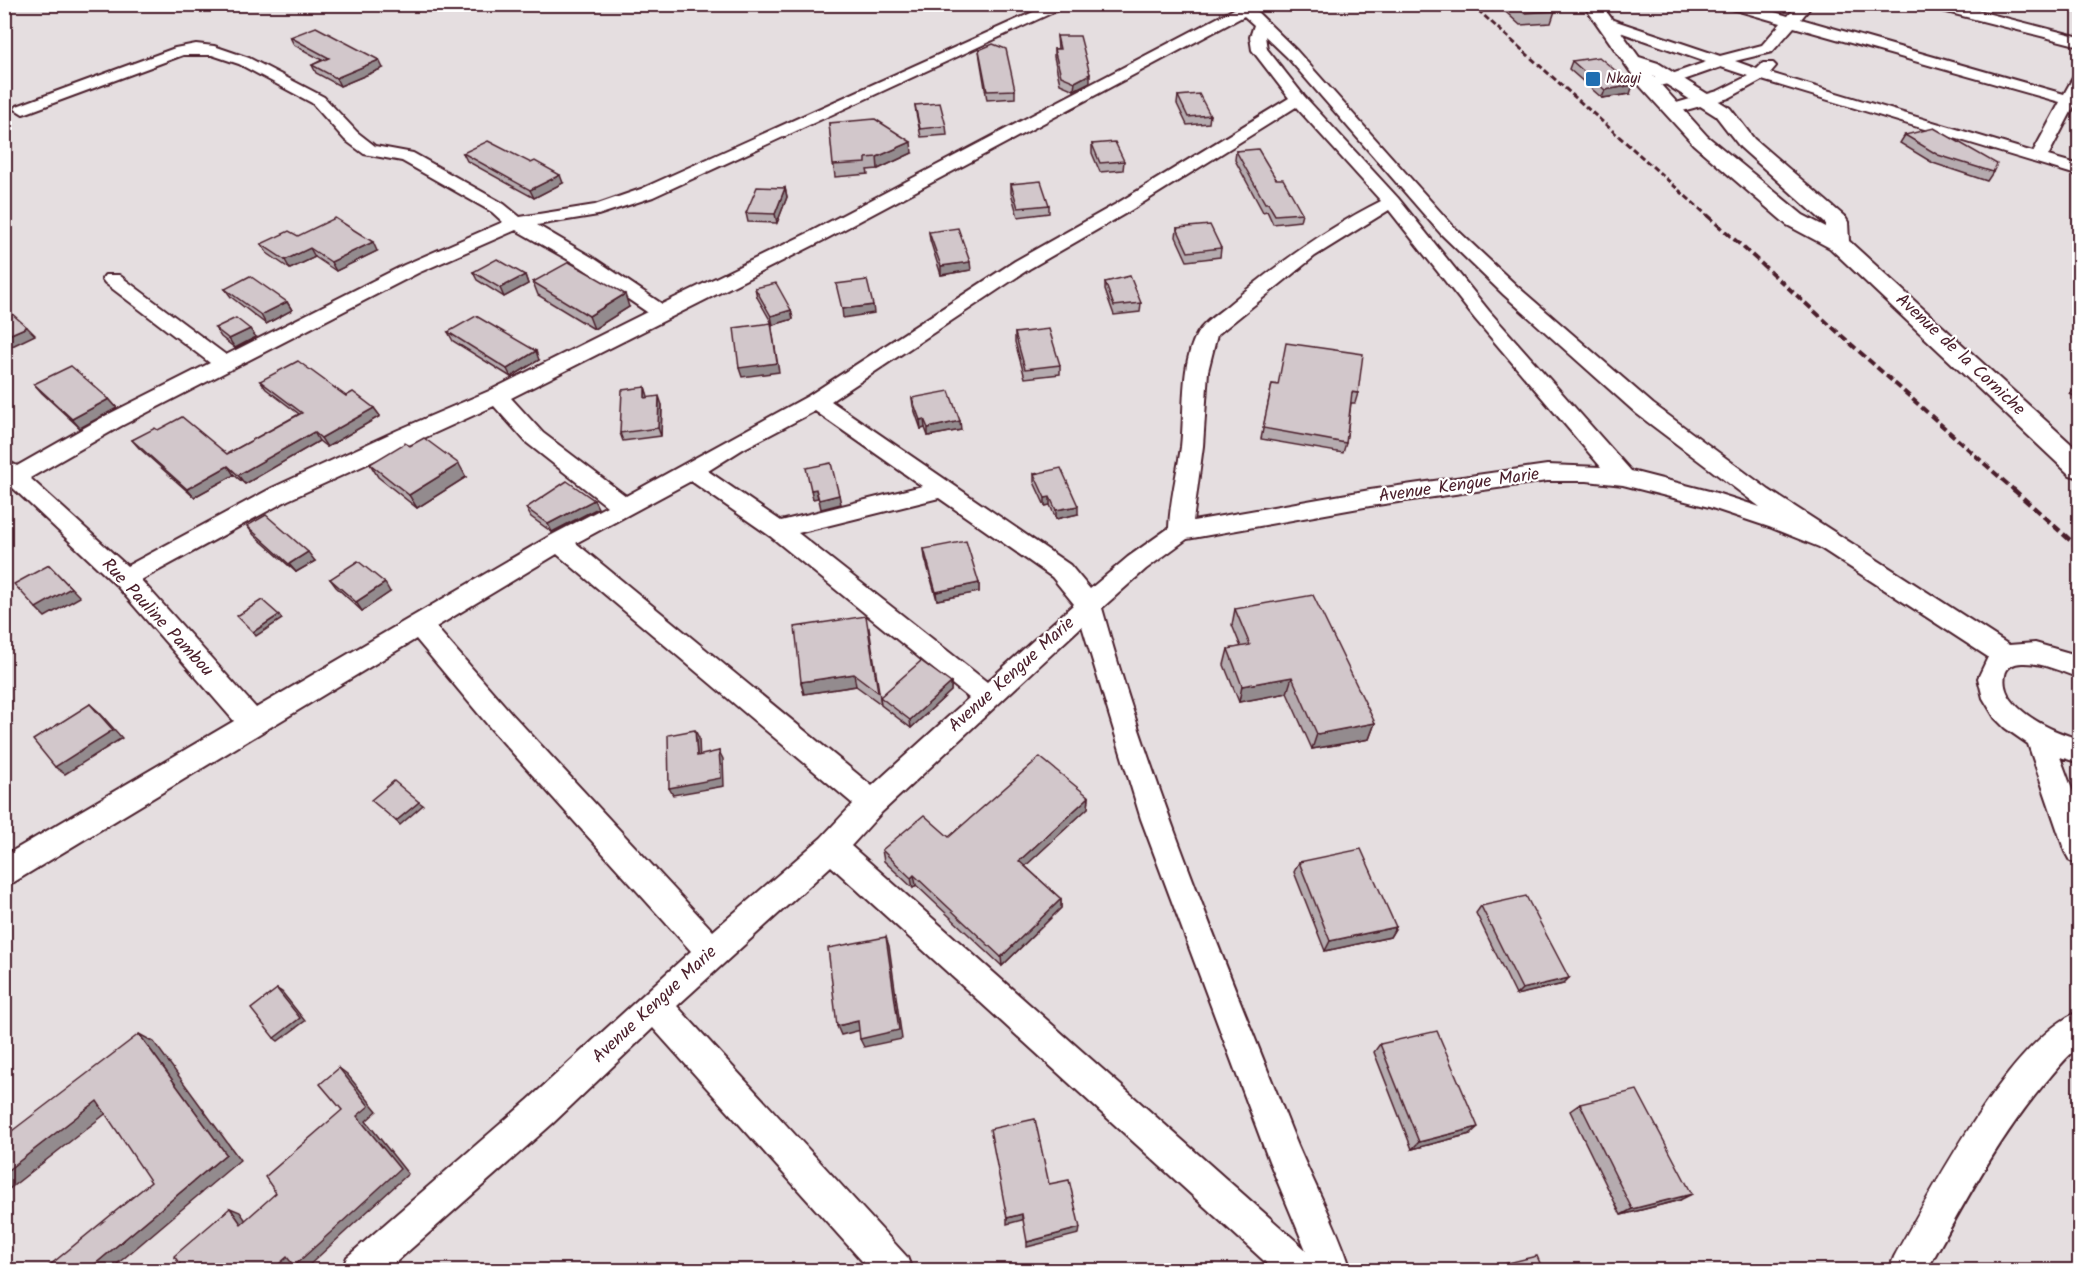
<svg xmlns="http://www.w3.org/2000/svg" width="2084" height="1275" font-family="Kalam,sans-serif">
	<rect width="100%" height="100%" fill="#fff"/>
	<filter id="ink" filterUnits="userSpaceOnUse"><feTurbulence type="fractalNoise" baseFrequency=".0167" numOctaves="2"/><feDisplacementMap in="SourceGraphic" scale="12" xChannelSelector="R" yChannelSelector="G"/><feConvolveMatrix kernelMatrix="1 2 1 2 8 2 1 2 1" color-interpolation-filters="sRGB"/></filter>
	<g filter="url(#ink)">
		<rect fill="#e5dee0" stroke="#987e86" stroke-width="1.5" x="5" y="5" width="2074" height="1265"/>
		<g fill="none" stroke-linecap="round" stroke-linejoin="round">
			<g stroke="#4a1f2b" stroke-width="4">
				<g id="minor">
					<path d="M1051 4H1071L653 197 598 215 537 225 595 259 662 304 810 232 1236 8 1233 4H1249L1297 51 1453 226 1518 287 1653 404 1769 490 2009 645 2035 643 2080 656V678C2061 672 2043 662 2022 663 2014 663 2006 667 2005 675 1998 708 2055 733 2080 739V763L2060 757 2080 811V865L2070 861 2065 852 2028 744 2005 728 1995 718 1983 698 1978 678 1988 657 1819 547 1769 527 1709 507 1623 485 1587 481H1547L1370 506 1187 539 1146 569 1102 608C1151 786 1223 957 1291 1129 1309 1176 1336 1222 1351 1270H1274L831 866 677 1006 907 1257 912 1270H870L653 1028 552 1124 387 1270H342L347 1257 528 1100 691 951 492 730 416 639 14 882 4 885V856L234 721 116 585 13 488 4 491V459L17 466 105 416 210 363 105 283 102 279 105 275H119L226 355 404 265 503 222 492 212 402 161 364 154 345 140 312 103 239 64 212 55H183L29 112 23 114 15 109 17 106 175 48 196 44 214 46 249 58 324 97 357 132 375 146 413 153 504 204 520 217 595 205 641 189ZM1244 16 1254 25 1250 37 1252 50 1289 98 1116 204 1015 261 808 396 626 496 543 433 511 398 824 240ZM1265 36 1287 57 1441 234 1504 295 1637 414 1760 507 1713 492 1631 471 1489 311 1398 198 1304 96 1267 49ZM1296 107 1381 201C1325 229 1275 266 1227 306 1216 315 1204 322 1197 334 1180 364 1185 413 1181 447 1177 474 1170 501 1169 528L1128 557 1090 589 1070 565 831 401 1029 269 1128 212ZM1389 210 1475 319 1601 467 1547 465 1370 490 1193 521 1203 446 1208 371 1217 335 1315 256ZM516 230 581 267 647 312 489 391 398 430 272 488 127 566 30 478 121 426 418 273ZM494 406 527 443 607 506 550 536 256 708 141 580 288 500ZM815 411 922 486 781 521 708 471 743 449ZM691 481 770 536 969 698 872 786 576 543ZM939 498 1052 577 1074 604 987 682 798 533ZM557 554 853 804 821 838 713 931 512 714 436 627ZM1082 626 1141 819 1269 1161 1306 1250 851 846 882 812Z"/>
					<path d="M1723 4H1748L1788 16 1798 4H1813L1801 19 2064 94 2074 76 2080 74V95L2048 156 2080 165V176L1762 80 1729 98 1672 114 1666 112 1664 109 1666 106 1718 91 1748 76 1721 67 1678 82 1648 88 1642 86 1640 83 1642 80 1669 75 1706 62 1600 25 1598 22 1605 18 1610 19 1720 56 1762 45 1781 23 1725 7ZM1794 27 2060 102 2033 152 1770 73 1776 66 1773 63H1763L1757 69 1735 61 1772 52Z"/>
					<path d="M1925 4H1951L2080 37V46L1927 7Z"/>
					<path d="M2080 1011V1046C2066 1057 2056 1070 2045 1083 1997 1140 1963 1206 1927 1270H1889L1894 1257C1933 1190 2009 1040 2080 1011Z"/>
				</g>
			</g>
			<g stroke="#4a1f2b" stroke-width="4">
				<path id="tertiary" d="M1583 4H1601L1639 57 1658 63 1730 108 1754 139 1845 217 1848 222 1849 241 2080 452V478L2070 475 1830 248 1787 225 1693 144 1641 87ZM1653 76 1716 116 1740 147 1826 224V227L1803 215 1707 136Z"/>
			</g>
			<use href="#minor" fill="#fff" fill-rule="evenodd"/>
			<use href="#tertiary" fill="#fff" fill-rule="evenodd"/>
			<path stroke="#4a1f2b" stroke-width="3" stroke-dasharray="6 3" stroke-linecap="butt" d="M1471 4 1709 217"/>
			<path stroke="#4a1f2b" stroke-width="4" stroke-dasharray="8 4" stroke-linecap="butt" d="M1707 215 2015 491"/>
			<path stroke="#4a1f2b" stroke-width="4.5" stroke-dasharray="9 4.5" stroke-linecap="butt" d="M2013 489 2080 549"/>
		</g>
		<g fill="#b5abaf" stroke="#4a1f2b" stroke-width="1.5">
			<path d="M1497 4H1548L1555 11 1551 23 1520 25Z"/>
			<path d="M1057 36 1090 82 1074 90 1060 84 1054 57V49H1058Z"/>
			<path d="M290 37 383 68 340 86 316 73 312 65 322 60 294 45Z"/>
			<path d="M979 50 1015 90V98L987 100 980 58Z"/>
			<path d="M1572 61 1630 94 1602 98 1569 69Z"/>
			<path d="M1178 96 1210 115 1209 123 1187 125 1177 104Z"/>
			<path d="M915 105 946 126 947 135 921 137 916 113Z"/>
			<path d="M829 123 912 153 878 169 867 170 868 174 835 177Z"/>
			<path d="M1905 135 1993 172 1987 181 1933 163 1900 143Z"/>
			<path d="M1092 144 1124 161 1123 170 1100 172 1092 153Z"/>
			<path d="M1236 151 1276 179 1302 213 1300 221 1273 224 1267 211 1263 212 1235 160Z"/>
			<path d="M463 153 563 183 534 198 467 161Z"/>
			<path d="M1011 184 1049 205V213L1018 217 1011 193Z"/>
			<path d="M785 188 787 197 777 223 748 222 746 213Z"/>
			<path d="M1177 228 1221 248 1220 257 1187 261 1176 237Z"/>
			<path d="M929 232 971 270 941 275 930 240Z"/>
			<path d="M298 236 377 251 336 271 315 257 290 269 267 253 261 244Z"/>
			<path d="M473 272 525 275 528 284 504 297 477 280Z"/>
			<path d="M533 282 629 307 594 329 538 295Z"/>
			<path d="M1105 282 1141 303 1140 312 1114 315 1105 290Z"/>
			<path d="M755 288 791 310 793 319 773 325 757 297Z"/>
			<path d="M225 289 287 302 292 310 266 324 231 297Z"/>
			<path d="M215 328 256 337 235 348 221 337Z"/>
			<path d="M448 332 539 360 511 377 453 341Z"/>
			<path d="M1015 333 1060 365V374L1025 378 1015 342Z"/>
			<path d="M260 381 346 396 374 408 380 416 327 447 319 441 245 484 234 475 194 497 139 448 132 440 158 430 227 454 299 414 266 389Z"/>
			<path d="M34 384 109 399 117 408 80 428 42 393Z"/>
			<path d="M1272 384 1358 393 1355 403H1351L1346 443 1343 453 1261 439Z"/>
			<path d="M2079 384V399L2070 394Z"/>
			<path d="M645 387 648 398 662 405 661 436 623 441 620 433Z"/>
			<path d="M912 398 961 430 928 436 925 428 921 429 913 406Z"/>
			<path d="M410 446 466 477 417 508 378 477 370 464Z"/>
			<path d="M1034 474 1078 514 1056 519 1050 505 1045 506 1034 482Z"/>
			<path d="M526 508H598L552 532 531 517Z"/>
			<path d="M247 526 315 561 296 572 254 535Z"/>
			<path d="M924 549 979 583V592L937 600 925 558Z"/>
			<path d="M330 579 390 592 362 611 336 587Z"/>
			<path d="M1235 609 1375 723 1369 739 1312 749 1287 693 1239 702 1224 665 1228 649 1241 647 1232 625Z"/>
			<path d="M869 628 881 704 856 686 804 694 801 682Z"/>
			<path d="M951 683V691L911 728 881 705 880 697Z"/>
			<path d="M1089 797 1088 808 1025 866 1061 899V908L1002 966 916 885 913 888 884 861 882 850 949 837Z"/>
			<path d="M1299 862 1396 927 1390 937 1325 951 1294 872Z"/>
			<path d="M1481 906 1563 984 1516 995 1476 913Z"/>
			<path d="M1380 1044 1470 1134 1412 1149 1374 1052Z"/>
			<path d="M1580 1104 1680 1200 1621 1215 1570 1111Z"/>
		</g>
		<g fill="#938b8e" stroke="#4a1f2b" stroke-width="1.5">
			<path d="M379 60 383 68 340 86 336 78Z"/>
			<path d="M1090 74V82L1074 90 1075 82Z"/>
			<path d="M1633 85 1630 94 1602 98 1605 90Z"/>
			<path d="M911 142 912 153 878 169 877 157Z"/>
			<path d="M560 175 563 183 534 198 530 190Z"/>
			<path d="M785 188 787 197 777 223 775 214Z"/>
			<path d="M373 242 377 251 336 271 331 262Z"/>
			<path d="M310 248 315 257 290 269 285 260Z"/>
			<path d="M970 262 971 270 941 275V266Z"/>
			<path d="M525 275 528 284 504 297 500 288Z"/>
			<path d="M625 294 629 307 594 329 589 316Z"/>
			<path d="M287 302 292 310 266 324 261 315Z"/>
			<path d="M873 305 874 313 843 318 842 309Z"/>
			<path d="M791 310 793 319 773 325 771 316Z"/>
			<path d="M771 323 779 372 742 377 739 368Z"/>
			<path d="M27 327 35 335 4 350V337Z"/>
			<path d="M250 329 256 337 235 348 229 339Z"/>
			<path d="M536 351 539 360 511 377 507 369Z"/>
			<path d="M645 387 648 396V407L645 398Z"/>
			<path d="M659 396 662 405 661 436 658 428Z"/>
			<path d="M109 399 117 408 80 428 72 419Z"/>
			<path d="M374 408 380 416 327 447 321 438Z"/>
			<path d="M924 419 925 428 921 429 920 420Z"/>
			<path d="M960 421 961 430 928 436V428Z"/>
			<path d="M314 432 319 441 245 484 238 475Z"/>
			<path d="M459 464 466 477 417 508 409 495Z"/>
			<path d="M228 466 234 475 194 497 187 489Z"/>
			<path d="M816 489 818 498 813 499 811 490Z"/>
			<path d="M839 495 841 504 821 509 819 500Z"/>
			<path d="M1050 497V505L1045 506V498Z"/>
			<path d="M594 500 598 508 552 532 548 524Z"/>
			<path d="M1078 506V514L1056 519V510Z"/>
			<path d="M308 552 315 561 296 572 289 564Z"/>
			<path d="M49 565 80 597 45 617 36 608Z"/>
			<path d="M385 583 390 592 362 611 356 602Z"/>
			<path d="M979 583V592L937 600 936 592Z"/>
			<path d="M279 615 282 619 256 636 253 632Z"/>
			<path d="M854 674 856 686 804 694 801 682Z"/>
			<path d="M1292 677 1287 693 1239 702 1242 686Z"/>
			<path d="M951 683V691L911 728 910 720Z"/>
			<path d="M90 704 99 712 122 738 65 774 55 767Z"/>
			<path d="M1375 723 1369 739 1312 749 1317 734Z"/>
			<path d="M695 730 699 738 700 763 697 756Z"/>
			<path d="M719 751 723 759 724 786 673 795 669 788Z"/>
			<path d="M1089 797 1088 808 1020 871 1019 861Z"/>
			<path d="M419 802 423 805 400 825 396 821Z"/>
			<path d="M914 875 916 885 913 888 911 878Z"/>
			<path d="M1061 899V908L1002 966 1001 957Z"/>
			<path d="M1396 927 1390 937 1325 951 1330 941Z"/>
			<path d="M886 937 889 946 902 1039 864 1047 860 1039Z"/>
			<path d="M1569 978 1563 984 1516 995 1522 989Z"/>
			<path d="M277 989 282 992 305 1021 278 1041 274 1038Z"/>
			<path d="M858 1021 861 1030 841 1035 837 1026Z"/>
			<path d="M139 1034 154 1042 240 1160 110 1270H88L226 1154Z"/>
			<path d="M339 1068 347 1074 377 1111 366 1121 408 1174 304 1270 294 1266 357 1116Z"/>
			<path d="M97 1101 113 1108 4 1193V1173Z"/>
			<path d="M1478 1127 1470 1134 1412 1149 1419 1142Z"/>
			<path d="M1692 1194 1680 1200 1621 1215 1632 1209Z"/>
			<path d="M4 1200 10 1209 4 1213Z"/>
			<path d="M230 1208 240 1212 251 1228 241 1224Z"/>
			<path d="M1022 1214V1220L1007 1224V1218Z"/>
			<path d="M1080 1228 1079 1234 1027 1247V1242Z"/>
			<path d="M287 1257 297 1260 286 1270H272Z"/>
		</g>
		<g fill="#d2c7cb" stroke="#4a1f2b" stroke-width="1.5">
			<path d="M1514 4H1548L1555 11 1524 13Z"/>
			<path d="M316 27 379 60 336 78 312 65 329 58 290 37Z"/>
			<path d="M1057 36H1080L1090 74 1075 82 1061 76 1054 49H1060Z"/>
			<path d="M993 44 1006 49 1015 90 987 91 979 50Z"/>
			<path d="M1599 57 1633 85 1605 90 1572 61Z"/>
			<path d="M1199 94 1210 115 1188 117 1178 96Z"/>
			<path d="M940 103 946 126 920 129 915 105Z"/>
			<path d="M875 119 911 142 877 157 866 158V163L833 165 829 123Z"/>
			<path d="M1934 128 1997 164 1993 172 1938 155 1905 135Z"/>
			<path d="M488 141 531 163 535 161 560 175 530 190 463 153Z"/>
			<path d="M1115 142 1124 161 1100 163 1092 144Z"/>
			<path d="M1258 149 1276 179H1283L1302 213 1275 215 1268 203H1265L1236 151Z"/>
			<path d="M1041 181 1049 205 1018 208 1011 184Z"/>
			<path d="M757 187 785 188 775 214 746 213Z"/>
			<path d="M335 218 373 242 331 262 310 248 285 260 261 244 289 231 298 236Z"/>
			<path d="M1210 225 1221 248 1188 252 1177 228Z"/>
			<path d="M958 228 970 262 941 266 929 232Z"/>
			<path d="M497 259 525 275 500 288 473 272Z"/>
			<path d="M569 262 625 294 589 316 533 282Z"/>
			<path d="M250 276 287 302 261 315 225 289Z"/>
			<path d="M1130 276 1141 303 1114 306 1105 282Z"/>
			<path d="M867 280 873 305 842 309 836 284Z"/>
			<path d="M776 283 791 310 771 316 755 288Z"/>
			<path d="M10 312 27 327 4 337V314Z"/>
			<path d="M476 316 536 351 507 369 448 332Z"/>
			<path d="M236 318 250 329 229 339 215 328Z"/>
			<path d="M771 323 777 363 739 368 734 328Z"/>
			<path d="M1049 329 1060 365 1025 369 1015 333Z"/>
			<path d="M1286 343 1363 354 1358 393 1352 392 1346 443 1263 428 1272 384 1278 385Z"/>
			<path d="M298 361 346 396 353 392 374 408 321 438 314 432 238 475 228 466 187 489 132 440 155 428 158 430 182 417 227 454 302 413 260 381Z"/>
			<path d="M71 366 109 399 72 419 34 384Z"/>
			<path d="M645 387V398L659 396 658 428 620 433 622 390Z"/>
			<path d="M949 391 960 421 928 428 924 419 920 420 912 398Z"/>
			<path d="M424 438 459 464 409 495 370 464 405 443 410 446Z"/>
			<path d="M831 463 839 495 819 500 816 489 811 490 806 468Z"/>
			<path d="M1061 468 1078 506 1056 510 1050 497 1045 498 1034 474Z"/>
			<path d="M567 481 594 500 548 524 526 508Z"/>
			<path d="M266 515 308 552 289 564 247 526Z"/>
			<path d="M966 541 979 583 936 592 924 549Z"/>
			<path d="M358 561 385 583 356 602 330 579Z"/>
			<path d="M49 565 71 588 36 608 14 584Z"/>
			<path d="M1313 595 1375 723 1317 734 1292 677 1242 686 1228 649 1250 645 1235 609Z"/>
			<path d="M262 600 279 615 253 632 237 616Z"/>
			<path d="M866 616 878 692 854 674 801 682 795 627Z"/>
			<path d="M921 661 951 683 910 720 880 697Z"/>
			<path d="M90 704 113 730 55 767 33 740Z"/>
			<path d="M695 730 697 756 719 751 721 778 669 788 668 735Z"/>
			<path d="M1040 757 1089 797 1019 861 1061 899 1001 957 914 875 911 878 882 850 924 815 949 837Z"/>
			<path d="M394 781 419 802 396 821 371 800Z"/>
			<path d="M1361 849 1396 927 1330 941 1299 862Z"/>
			<path d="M1526 896 1569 978 1522 989 1481 906Z"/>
			<path d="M886 937 899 1030 860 1039 858 1021 837 1026 828 948Z"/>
			<path d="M277 989 300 1018 274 1038 251 1009Z"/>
			<path d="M1437 1031 1478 1127 1419 1142 1380 1044Z"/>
			<path d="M139 1034 226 1154 88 1270H44L151 1182 97 1101 4 1173V1137Z"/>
			<path d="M339 1068 369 1106 357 1116 400 1169 294 1266 287 1257 272 1270H184L174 1256 230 1208 241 1224 276 1193 265 1177 342 1110 320 1084Z"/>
			<path d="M1637 1090 1692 1194 1632 1209 1580 1104Z"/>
			<path d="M1035 1119 1049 1184 1069 1180 1080 1228 1027 1242 1022 1214 1007 1218 990 1129Z"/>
			<path d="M1537 1256 1543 1270H1479Z"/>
		</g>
	</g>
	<rect fill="#1f6fb2" stroke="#fff" stroke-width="2" x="1585" y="71" width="16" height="16" rx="3"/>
	<g text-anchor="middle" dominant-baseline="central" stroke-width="4.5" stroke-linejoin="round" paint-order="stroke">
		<g font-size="15" fill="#4a1f2b" stroke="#fff" text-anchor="start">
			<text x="1606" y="79">Nkayi</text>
		</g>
		<g font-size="18" fill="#4a1f2b" stroke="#fff">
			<text transform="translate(1960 355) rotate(43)">Avenue de la Corniche</text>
			<text transform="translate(1459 486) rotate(-8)">Avenue Kengue Marie</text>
			<text transform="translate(157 618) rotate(47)">Rue Pauline Pambou</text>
			<text transform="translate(1012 675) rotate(-42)">Avenue Kengue Marie</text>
			<text transform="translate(655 1005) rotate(-43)">Avenue Kengue Marie</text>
		</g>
	</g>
	<rect width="2084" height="1275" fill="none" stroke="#fff" stroke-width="24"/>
	<rect x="12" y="12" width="2060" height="1251" fill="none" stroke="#4a1f2b" stroke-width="2" filter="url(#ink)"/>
</svg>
